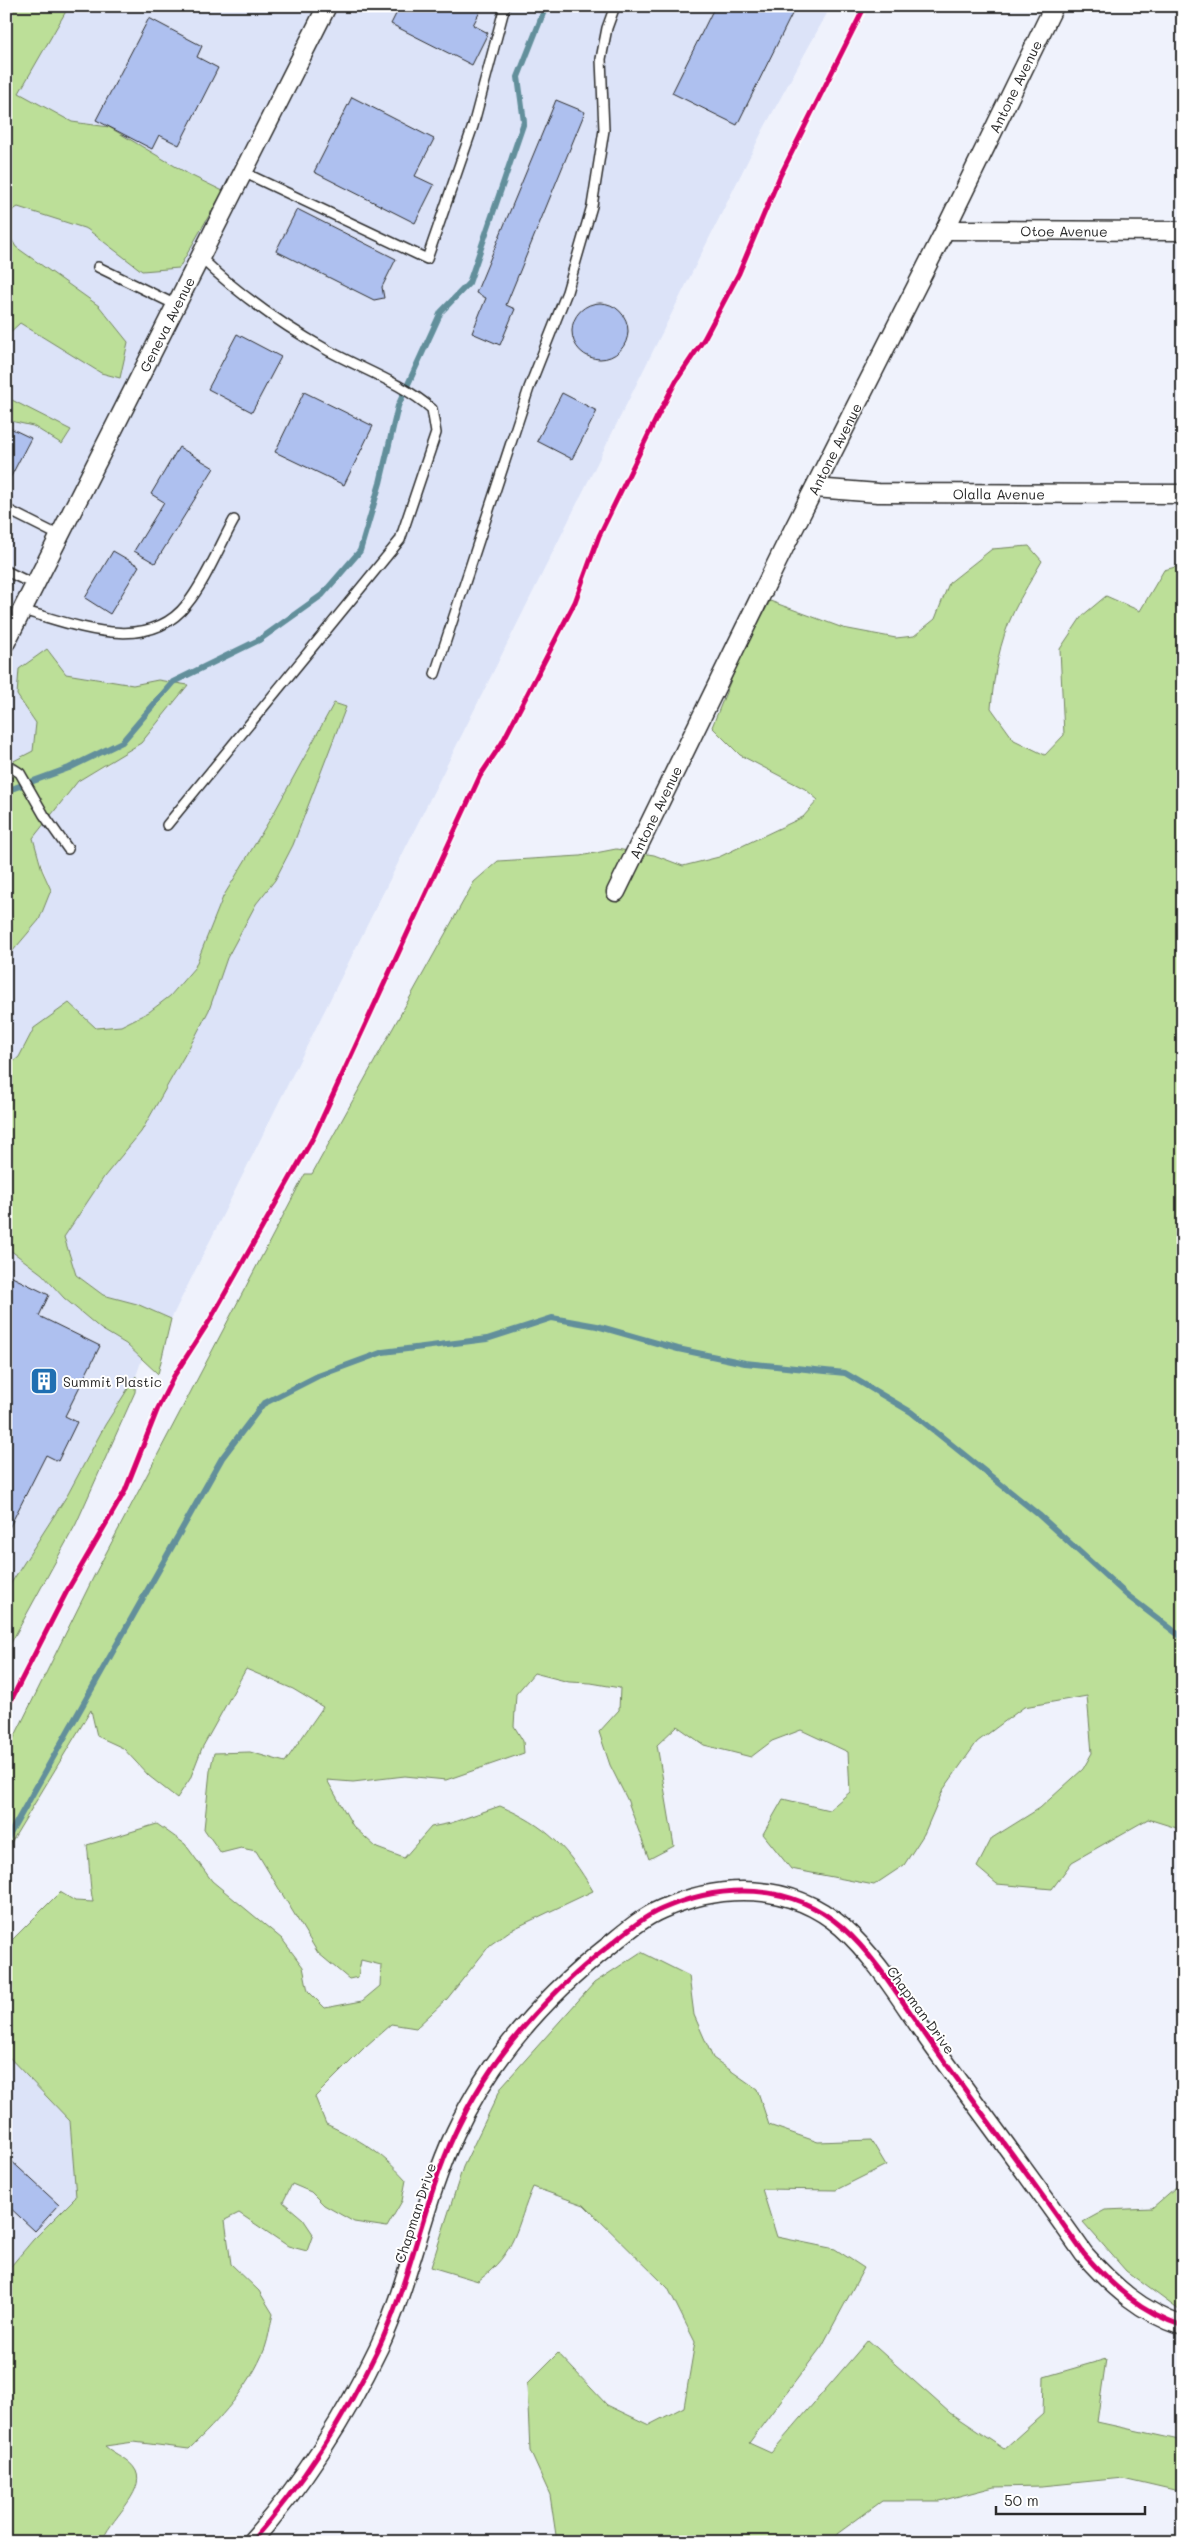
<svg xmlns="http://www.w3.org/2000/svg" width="1189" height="2548" font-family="Mali,sans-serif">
	<rect width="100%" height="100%" fill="#eff2fc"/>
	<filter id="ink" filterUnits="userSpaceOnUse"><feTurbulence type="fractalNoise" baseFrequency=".02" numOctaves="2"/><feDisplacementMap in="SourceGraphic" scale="10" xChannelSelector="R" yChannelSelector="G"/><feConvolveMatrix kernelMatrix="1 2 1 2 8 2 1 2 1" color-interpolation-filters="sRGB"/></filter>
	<g filter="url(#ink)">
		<g fill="#dce3f8">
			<path d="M31 6H831L763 130 171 1319 137 1304 103 1295 76 1275 64 1237 104 1177 141 1132 195 1037 209 1009 227 958 256 904 275 880 293 845 345 707 334 703 275 811 223 897 195 967 170 996 149 1012 121 1026 34 1028 19 1057 6 1068V959L39 920 51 890 32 838 78 781 109 764 158 680 133 685 66 674 47 649 17 695 36 723 33 751 6 765V53Z"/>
			<path d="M6 1247 42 1274 64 1298 101 1329 126 1344 142 1359 136 1376 105 1425 68 1494 6 1591Z"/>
			<path d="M6 2054 70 2121 76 2197 33 2240 6 2272Z"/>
		</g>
		<g fill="#bcdf98" stroke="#748562">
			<path d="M6 6H69L19 93 72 122 109 127 190 175 223 191 179 268 142 271 87 229 18 207 6 214Z"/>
			<path d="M6 230 16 247 99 306 128 342 120 378 101 373 20 323 6 336Z"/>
			<path d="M6 397 71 430 62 444 33 426 6 420Z"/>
			<path d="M1029 546 1042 561C1033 577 1022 594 1014 611 999 642 994 675 991 708L1014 740 1045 755 1064 735 1060 649 1082 616 1106 596 1140 611 1164 570 1183 565V1830L1148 1819 1072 1862 1052 1889 997 1884 977 1867 992 1838 1040 1808 1083 1769 1092 1753 1087 1696 1024 1707 977 1742 943 1790 924 1834 904 1865 874 1885 791 1869 763 1834 783 1799 829 1810 850 1792 848 1752 801 1730 772 1741 751 1757 704 1745 677 1726 657 1745 674 1846 649 1859 627 1799 610 1765 599 1732 619 1710 620 1688 591 1683 569 1682 534 1673 516 1694 514 1726 523 1741 524 1753 446 1780 405 1776 353 1782 327 1780 353 1826 377 1848 404 1858 431 1827 451 1823 500 1806C547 1826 567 1847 593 1891L511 1930 490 1945 447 1999 416 2028 391 2024 366 2046 315 2097 326 2124C360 2140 380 2151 406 2180L402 2201 387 2227 354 2222 324 2205 311 2192 292 2184 283 2202 303 2219 313 2234 307 2251 288 2246 239 2213 225 2220 231 2264 259 2291 273 2314C270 2325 269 2337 265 2348 250 2387 219 2420 189 2449L134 2442 105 2446C114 2454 130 2459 136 2471 146 2492 108 2521 102 2542H16L6 2532V2272L33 2240 76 2197 70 2121 6 2054V1946L60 1892 75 1901 93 1902C89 1883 90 1864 87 1845L157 1824 185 1844 212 1881 282 1939 303 1967 308 1991 325 2008 362 2001 380 1986 381 1965 361 1960 358 1977 349 1979 318 1953 256 1851 241 1848 221 1853 204 1829 210 1771 214 1753 250 1752 285 1762 323 1707 293 1689 246 1669 202 1748 190 1779 177 1798 149 1776 123 1748 97 1736 91 1710 6 1851V1754L94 1576 305 1174H312L474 882 498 861 580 856 616 849 654 855 683 866 719 857 803 817 818 800 805 789 740 755 712 727 739 660 770 601 843 628 896 638 914 636 935 619 949 583 992 549Z"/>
			<path d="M47 649 66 674 133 685 158 680 188 685 141 743 78 781 33 838 42 870 51 890 39 920 6 959V765L33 751 36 723 17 695 19 669Z"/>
			<path d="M334 703 346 707 293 845 275 880 256 904 227 958 209 1010 195 1037 141 1132 104 1177 64 1237 76 1275 103 1295 137 1304 171 1319 158 1374 126 1344 101 1329 64 1298 42 1274 6 1247V1068L19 1057 34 1028 69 1003 96 1028 121 1026 149 1012 170 996 195 967 223 897 275 811Z"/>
			<path d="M136 1376 135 1392 76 1524 6 1652V1591L68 1494 105 1425Z"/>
			<path d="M641 1952 689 1976 694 2015 713 2058 757 2089 769 2125 818 2142 871 2140 886 2165 836 2190 762 2189 777 2237 835 2249 864 2268 822 2346 749 2443 771 2453 868 2340 950 2413 1004 2449 1043 2414 1044 2377 1106 2359 1097 2422 1179 2440 1183 2439V2492L1123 2478 1042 2486 994 2487 940 2501H882L837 2534 836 2542H557L550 2495 530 2451 527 2384 558 2353 607 2405 649 2425 684 2407 695 2342 668 2288 584 2205 533 2187C515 2228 518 2251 478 2281L431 2267 463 2167 502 2086 594 1983Z"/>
			<path d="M1183 2181V2313L1126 2271 1083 2222 1105 2210 1152 2208Z"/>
		</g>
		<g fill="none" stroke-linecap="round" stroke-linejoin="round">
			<g stroke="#628f9b" stroke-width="6">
				<path d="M6 791 69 768 122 742 173 682 259 640 322 595 360 551 380 483 398 406 441 312 469 283 524 122 518 77 546 6"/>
				<path d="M6 1841 222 1458 263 1404 318 1376 383 1352 487 1339 552 1318 597 1326 678 1349 745 1363 845 1373 911 1412 1039 1515 1128 1596 1183 1638"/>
			</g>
		</g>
		<g fill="#aec0ef" stroke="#2b2b2b">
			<path d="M400 6H483L473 25 488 33 472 65 391 24Z"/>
			<path d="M715 6H796L737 125 672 93Z"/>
			<path d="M149 18 202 46 197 57 218 68 179 145 159 135 152 149 96 120Z"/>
			<path d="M352 97 434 139 415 176 434 185 415 223 314 172Z"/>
			<path d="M556 100 585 112 506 305 515 309 500 345 472 333 486 298 476 293Z"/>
			<path d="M297 209 396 259 382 287 384 298 374 300 276 251Z"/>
			<circle cx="600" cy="331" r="28"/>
			<path d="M237 334 281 357 252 412 208 389Z"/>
			<path d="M304 392 373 426 344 485 275 452Z"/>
			<path d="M562 393 597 411 572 459 537 441Z"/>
			<path d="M6 426 31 438 6 486Z"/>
			<path d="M179 447 214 468 155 563 134 551 164 502 151 494Z"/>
			<path d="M113 551 139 566 110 614 85 598Z"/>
			<path d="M6 1274 49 1295 39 1316 100 1346 65 1416 77 1422 58 1461 46 1455 6 1534Z"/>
			<path d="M6 2156 59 2205 35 2231 6 2204Z"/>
		</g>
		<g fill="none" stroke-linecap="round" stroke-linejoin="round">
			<g stroke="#2b2b2b" stroke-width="12">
				<g id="lane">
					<path d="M243 172 427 259 473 126 505 6"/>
					<path d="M98 267 176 305"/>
					<path d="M6 509 60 536"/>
					<path d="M6 571 35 585"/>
					<path d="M22 610C73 624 147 656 187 604 205 582 220 545 234 520"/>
					<path d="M435 674 529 388 567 292 592 206 604 130 601 59 607 28 615 6"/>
					<path d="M6 764 20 773 44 815 68 849"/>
					<path d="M167 825 400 540 436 433 432 409C402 383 364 370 329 351 282 325 239 295 200 257"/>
				</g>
			</g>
			<g stroke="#2b2b2b" stroke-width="21">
				<g id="street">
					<path id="s1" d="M945 230 1183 231"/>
					<path id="s2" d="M815 488 878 493 1183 494"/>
					<path id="s3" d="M6 642 327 6"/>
					<path id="s4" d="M616 892 784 548 945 230 1054 6"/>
					<path d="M251 2542C303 2483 345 2418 379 2347 411 2278 423 2202 455 2133 490 2058 546 1995 611 1944 627 1931 643 1917 662 1909 721 1883 790 1882 842 1927 879 1960 905 2007 934 2047 984 2116 1035 2184 1084 2254 1112 2286 1141 2312 1183 2326"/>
				</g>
			</g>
			<use href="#lane" stroke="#fff" stroke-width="9"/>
			<use href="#street" stroke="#fff" stroke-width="18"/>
			<g stroke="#fff" stroke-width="8">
				<g id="cycleway">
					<path d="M6 1710 67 1591 125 1491 158 1408 174 1376 210 1320 314 1136 480 776 502 743 575 602 599 536 656 419 676 381 704 339 739 273 780 176 865 6"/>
					<path d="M251 2542C303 2483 345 2418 379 2347 411 2278 423 2202 455 2133 490 2058 546 1995 611 1944 627 1931 643 1917 662 1909 721 1883 790 1882 842 1927 879 1960 905 2007 934 2047 984 2116 1035 2184 1084 2254 1112 2286 1141 2312 1183 2326"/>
				</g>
			</g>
			<use href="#cycleway" stroke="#d6006c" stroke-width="5"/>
		</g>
	</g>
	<defs>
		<g id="building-square" transform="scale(1.4375)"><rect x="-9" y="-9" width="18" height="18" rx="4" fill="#1f6fb2" stroke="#fff"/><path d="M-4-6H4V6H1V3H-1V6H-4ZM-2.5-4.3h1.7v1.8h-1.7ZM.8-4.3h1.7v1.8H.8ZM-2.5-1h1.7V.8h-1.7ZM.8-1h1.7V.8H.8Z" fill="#fff"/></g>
	</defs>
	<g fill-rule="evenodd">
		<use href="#building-square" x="44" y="1381"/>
	</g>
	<g text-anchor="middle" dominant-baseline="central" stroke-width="4" stroke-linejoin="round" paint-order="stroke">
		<g font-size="14" fill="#2b2b2b" stroke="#fff">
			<text stroke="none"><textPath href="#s4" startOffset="899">Antone Avenue</textPath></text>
			<text stroke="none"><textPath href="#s1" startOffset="119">Otoe Avenue</textPath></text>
			<text stroke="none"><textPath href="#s3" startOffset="356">Geneva Avenue</textPath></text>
			<text stroke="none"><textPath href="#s4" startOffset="494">Antone Avenue</textPath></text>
			<text stroke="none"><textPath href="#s2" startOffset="184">Olalla Avenue</textPath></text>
			<text stroke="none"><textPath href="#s4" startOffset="89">Antone Avenue</textPath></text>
			<text transform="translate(921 2010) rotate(54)">Chapman Drive</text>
			<text transform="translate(415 2213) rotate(-72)">Chapman Drive</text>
		</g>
		<g font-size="14" fill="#2b2b2b" stroke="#fff" text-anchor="start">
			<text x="63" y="1381">Summit Plastic</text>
		</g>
	</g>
	<rect width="1189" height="2548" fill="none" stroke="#fff" stroke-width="25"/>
	<rect x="12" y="12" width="1164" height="2523" fill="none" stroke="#2b2b2b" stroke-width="2" filter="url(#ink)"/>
	<path d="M996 2506v8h149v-8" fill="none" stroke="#2b2b2b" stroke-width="2.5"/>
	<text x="1004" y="2506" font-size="15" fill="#2b2b2b" stroke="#ffffff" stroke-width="4" paint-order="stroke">50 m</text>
</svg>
